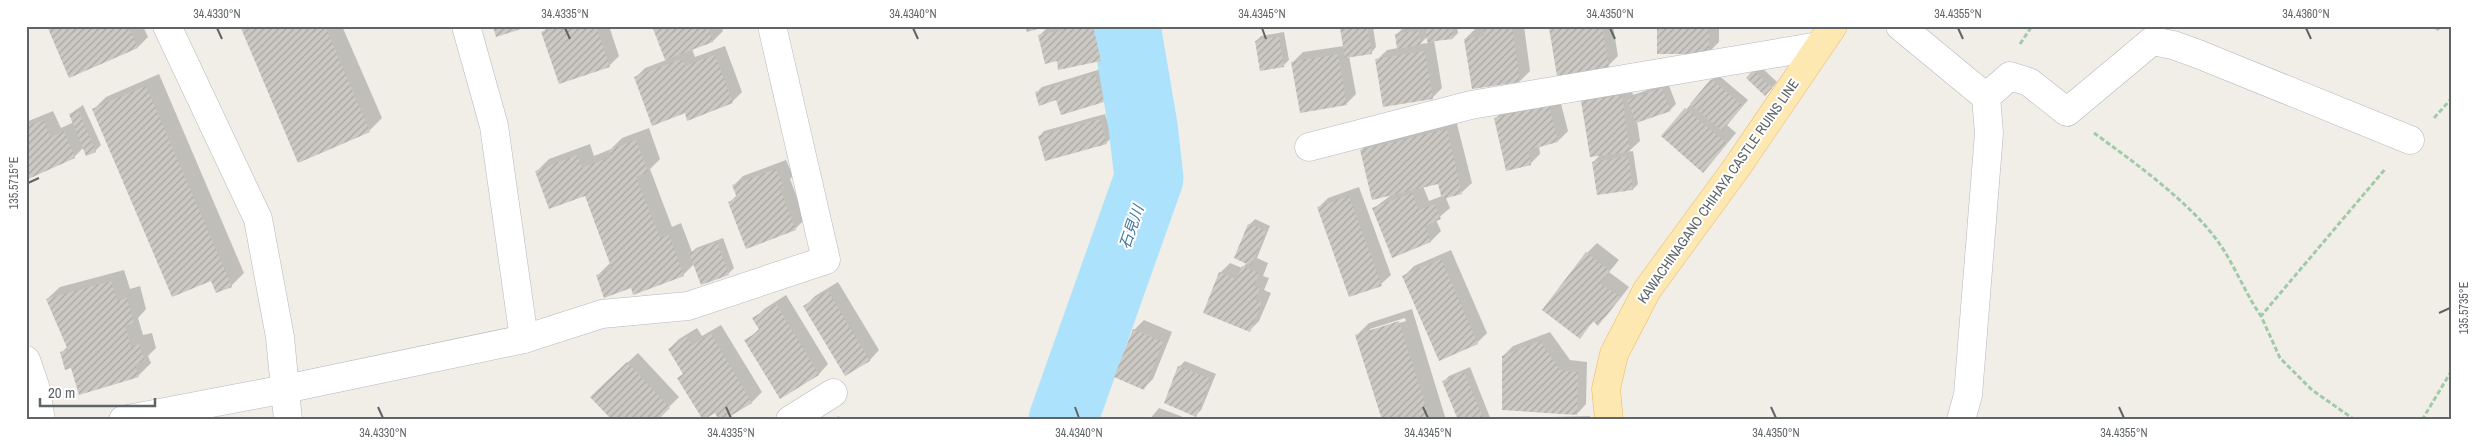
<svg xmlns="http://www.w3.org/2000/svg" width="2478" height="446" font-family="'Archivo Narrow','Noto Sans JP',sans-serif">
	<defs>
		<pattern id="building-hatch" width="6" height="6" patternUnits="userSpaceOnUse" patternTransform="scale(1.25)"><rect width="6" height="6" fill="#ccc9c4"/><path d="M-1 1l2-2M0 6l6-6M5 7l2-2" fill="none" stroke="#a9a7a3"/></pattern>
	</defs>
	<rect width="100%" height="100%" fill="#f1eee8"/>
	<g fill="#0003" fill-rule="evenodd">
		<path d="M48 26H143L148 37 138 47 69 76Z"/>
		<path d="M241 26H342L382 118 369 131Z"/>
		<path d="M549 26H609L619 56 609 66 543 32Z"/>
		<path d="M654 26H721L723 31 713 41 692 49 695 57 725 46 742 92 732 102 685 111 635 78 645 68 666 60Z"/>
		<path d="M1049 26H1105L1110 50 1100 60H1058L1040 35Z"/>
		<path d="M1343 26H1373L1376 47 1371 53 1349 56 1356 94 1346 104 1293 62 1303 52 1344 46 1341 28Z"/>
		<path d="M1420 26H1457L1458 33 1453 38 1434 40 1442 88 1432 98 1377 60 1387 50 1398 48 1397 34 1402 29ZM1427 37 1428 43 1420 44Z"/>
		<path d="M1484 26H1524L1530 71 1520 81 1465 39 1475 29 1484 28Z"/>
		<path d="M1552 26H1613L1618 56 1608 66 1550 28Z"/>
		<path d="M1658 26H1719V42L1709 52Z"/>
		<path d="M2430 26H2443L2438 31Z"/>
		<path d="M1284 32 1289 60 1284 65 1261 69 1256 41 1261 36Z"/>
		<path d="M1759 65 1777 82 1771 89 1748 78Z"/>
		<path d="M1101 69 1109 95 1104 100 1061 113 1057 99 1036 93 1042 87Z"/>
		<path d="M159 74 244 273 231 286 211 280 94 109 106 97Z"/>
		<path d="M1717 74 1748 100 1727 125 1736 133 1712 161 1663 136Z"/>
		<path d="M1668 83 1676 104 1670 110 1637 121 1640 141 1628 152 1633 151 1638 184 1633 189 1598 194 1593 162 1600 155 1582 101 1592 92 1631 86 1633 95Z"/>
		<path d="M1559 96 1568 131 1558 141 1539 146 1540 154 1530 164 1496 118 1505 108Z"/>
		<path d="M83 105 101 145 95 151 84 147 74 157 26 176V122L53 111 61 128 74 122 70 114Z"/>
		<path d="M1105 114 1112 137 1106 143 1039 137 1044 131Z"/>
		<path d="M1456 120 1472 183 1462 192 1446 198 1450 208 1436 220 1441 231 1431 241 1393 256 1374 208 1390 196 1361 150 1371 141ZM1439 182 1442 196 1429 201 1423 186Z"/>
		<path d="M649 128 660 159 650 169 672 227 681 223 692 252 696 248 723 238 734 268 729 273 702 284 694 264 683 275 632 286 597 276 610 263 585 194 536 172 549 159 590 144 594 156 611 149 622 138Z"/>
		<path d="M786 160 793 176 790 179 805 219 795 229 730 202 737 195 733 186 743 176Z"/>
		<path d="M1359 187 1391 275 1381 284 1318 208 1328 198Z"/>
		<path d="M1255 219 1270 226 1257 258 1268 263 1263 276 1269 278 1264 290 1271 293 1259 321 1249 331 1220 273 1230 263 1242 268 1247 263 1249 225Z"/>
		<path d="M1597 243 1619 260 1609 272 1629 287 1608 314 1598 324 1594 321 1579 337 1587 253Z"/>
		<path d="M1451 250 1487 333 1477 343 1404 276 1414 266Z"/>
		<path d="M124 270 130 289 140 286 146 309 138 318 143 335 152 333 156 348 148 356 151 363 138 376 72 366 61 353 68 346 47 299 60 287Z"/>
		<path d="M838 282 879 350 870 360 846 374 805 306 815 296Z"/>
		<path d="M786 295 828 364 819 374 781 397 746 341 760 328 754 319 764 309Z"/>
		<path d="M1412 309 1446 420H1383L1357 335 1369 323ZM1405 318 1406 321 1370 332V329Z"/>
		<path d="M1144 320 1172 332 1153 379 1144 388 1134 330Z"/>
		<path d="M721 325 762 392 752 402 722 420 679 378 684 373 669 349 679 339 697 328 702 336Z"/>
		<path d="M1550 332 1570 360 1587 362 1586 404 1577 414 1503 356 1513 346Z"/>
		<path d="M638 353 679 397 656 420 601 387Z"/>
		<path d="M1185 361 1216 374 1201 410 1196 415 1179 367Z"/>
		<path d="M1470 367 1491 420H1460L1444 381 1449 376Z"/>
		<path d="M1159 408 1191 420H1149Z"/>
		<path d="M839 416 840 420H830Z"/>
		<path d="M1590 416V420H1548L1550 417Z"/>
	</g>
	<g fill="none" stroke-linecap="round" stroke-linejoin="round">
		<path stroke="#ace2fc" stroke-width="69" d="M1063 420 1149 178 1143 126 1126 26"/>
	</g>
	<g fill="url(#building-hatch)">
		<path d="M47 26H128L138 48 69 78Z"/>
		<path d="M240 26H325L370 132 298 163Z"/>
		<path d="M493 26H526L527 27 496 37Z"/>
		<path d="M558 26H596L610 67 559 84 541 32Z"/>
		<path d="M652 26H708L713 42 665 60Z"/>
		<path d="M1025 26H1045V27L1027 32Z"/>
		<path d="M1079 26H1093L1101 61 1058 70 1057 61 1045 64 1038 35Z"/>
		<path d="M1347 26H1367L1372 54 1345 58 1340 28Z"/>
		<path d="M1425 26H1452L1453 39 1427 42Z"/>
		<path d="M1483 26H1512L1520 82 1472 89 1464 39 1484 36Z"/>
		<path d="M1557 26H1602L1609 67 1557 76 1549 28Z"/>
		<rect x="1657" y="26" width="52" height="28"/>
		<path d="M1419 30 1421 45 1397 49 1395 34Z"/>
		<path d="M1279 36 1284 67 1260 71 1255 41Z"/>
		<path d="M1425 51 1433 99 1383 107 1375 59Z"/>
		<path d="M1338 54 1347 105 1300 113 1291 62Z"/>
		<path d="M715 55 733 103 687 121 685 113 652 126 634 77 682 59 685 66Z"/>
		<path d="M1753 70 1772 88 1765 96 1746 78Z"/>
		<path d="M1095 74 1104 102 1061 115 1056 100 1039 106 1035 92Z"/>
		<path d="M1711 79 1743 106 1722 131 1690 104Z"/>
		<path d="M146 86 232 287 216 293 211 281 172 297 92 109Z"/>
		<path d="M1662 88 1671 111 1636 123 1627 100Z"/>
		<path d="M1622 95 1630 152 1590 157 1581 101Z"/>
		<path d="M1549 105 1558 142 1528 150 1531 165 1506 171 1494 118Z"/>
		<path d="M1685 108 1727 144 1703 173 1661 136Z"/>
		<path d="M78 110 96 152 86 156 69 114Z"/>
		<path d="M1100 119 1107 144 1045 161 1038 136Z"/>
		<path d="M43 120 51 137 64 131 75 158 26 180V127Z"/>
		<path d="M1447 129 1462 194 1442 199 1438 184 1372 200 1360 150Z"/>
		<path d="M636 140 648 172 636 177 660 238 669 235 684 276 633 295 631 288 604 298 596 275 612 269 585 196 549 209 535 171 577 155 582 168 610 157 609 150Z"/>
		<path d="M1628 156 1633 190 1597 195 1592 162Z"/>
		<path d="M776 169 784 187 780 189 796 230 746 249 728 202 737 198 732 185Z"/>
		<path d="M1412 193 1419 210 1435 204 1441 219 1425 226 1431 242 1392 258 1372 208Z"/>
		<path d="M1349 196 1382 286 1349 297 1317 207Z"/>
		<path d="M1248 224 1266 231 1251 266 1234 258Z"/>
		<path d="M717 242 729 275 701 285 689 253Z"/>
		<path d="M1586 252 1610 271 1600 283 1620 297 1598 326 1593 321 1580 339 1542 310Z"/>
		<path d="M1441 259 1478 344 1439 361 1402 276Z"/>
		<path d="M1242 266 1259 273 1254 286 1260 288 1255 300 1262 303 1250 332 1203 313 1219 272 1236 279Z"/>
		<path d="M111 281 117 301 127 298 134 323 125 326 131 347 139 344 145 361 135 364 139 377 79 395 71 368 65 370 60 352 68 350 46 299Z"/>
		<path d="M828 291 870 361 845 376 803 306Z"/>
		<path d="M776 304 819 375 780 399 744 340 760 331 752 318Z"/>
		<path d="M1399 321 1430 420H1382L1355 335Z"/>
		<path d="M1133 329 1163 342 1144 390 1114 377Z"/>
		<path d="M711 334 752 403 724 420H719L715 413 703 420 677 378 683 374 668 349 687 337 692 345Z"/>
		<path d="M1540 341 1560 370 1578 372 1577 415 1502 410V356Z"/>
		<path d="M627 362 670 408 658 420H612L590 397Z"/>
		<path d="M1178 366 1211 379 1196 417 1164 403Z"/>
		<path d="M1464 372 1484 420H1458L1442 381Z"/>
	</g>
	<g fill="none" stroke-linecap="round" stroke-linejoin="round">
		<g stroke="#b5b8bc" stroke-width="29">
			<g id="minor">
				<path d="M167 26 258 219 280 337 288 420"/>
				<path d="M466 26 494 126 524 339"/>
				<path d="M1900 26 1986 97 1989 133 1968 395 1961 420"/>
				<path d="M1986 97 2010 76 2029 82 2067 112 2152 41 2173 45 2198 54 2410 140"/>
				<path d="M1309 147 1471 105 1819 46"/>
				<path d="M26 360 35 386 41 420"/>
				<path d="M123 420 285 389 524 339 602 314 688 306 826 260 772 26"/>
				<path d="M790 420 833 393"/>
			</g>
		</g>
		<g stroke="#edb864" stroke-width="29">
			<path id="major" d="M1609 420 1606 389 1614 354 1647 290 1737 167 1833 26"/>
		</g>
		<g stroke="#a0caa8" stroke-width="3" stroke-dasharray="5 2.5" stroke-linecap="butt">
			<path d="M2020 44 2032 26"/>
			<path d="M2434 118 2452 98"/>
			<path d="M2094 133C2134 162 2191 203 2219 243 2235 266 2245 293 2261 316"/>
			<path d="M2355 420 2312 390 2280 358 2261 316 2386 168"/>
			<path d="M2422 420 2452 370"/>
		</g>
		<use href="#minor" stroke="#fff" stroke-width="28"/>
		<use href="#major" stroke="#fde8b1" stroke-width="28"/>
	</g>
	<path fill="none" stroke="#5f6467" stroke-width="2" d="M217 28 222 39M565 28 570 39M913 28 918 39M1262 28 1266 39M1610 28 1615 39M1958 28 1963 39M2306 28 2311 39M28 183 39 178M2439 313 2450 308M378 407 383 418M726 407 731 418M1075 407 1079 418M1423 407 1428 418M1771 407 1776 418M2119 407 2124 418"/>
	<g text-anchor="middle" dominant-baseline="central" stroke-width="4" stroke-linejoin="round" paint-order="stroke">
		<g font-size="14" fill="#5f6467" stroke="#fff">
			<text transform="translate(1718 191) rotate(-55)">KAWACHINAGANO CHIHAYA CASTLE RUINS LINE</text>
		</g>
		<g font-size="15" font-style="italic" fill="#41789e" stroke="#fff">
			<text transform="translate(1131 227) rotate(-71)">石見川</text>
		</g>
	</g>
	<rect width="2478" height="446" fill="none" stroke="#ffffff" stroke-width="55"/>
	<path d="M40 398v8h115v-8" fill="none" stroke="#5f6467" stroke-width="2.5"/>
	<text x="48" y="398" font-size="15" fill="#5f6467" stroke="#ffffff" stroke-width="4" paint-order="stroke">20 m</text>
	<rect x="28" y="28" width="2422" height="390" fill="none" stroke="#5f6467" stroke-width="2"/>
	<g font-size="12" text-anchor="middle" fill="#5f6467">
		<text x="217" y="18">34.4330°N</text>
		<text x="565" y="18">34.4335°N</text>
		<text x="913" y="18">34.4340°N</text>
		<text x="1262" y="18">34.4345°N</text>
		<text x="1610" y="18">34.4350°N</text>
		<text x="1958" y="18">34.4355°N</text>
		<text x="2306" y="18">34.4360°N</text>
		<text transform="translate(14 183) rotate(-90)" y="4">135.5715°E</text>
		<text transform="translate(2464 308) rotate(-90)" y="4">135.5735°E</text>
		<text x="383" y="437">34.4330°N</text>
		<text x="731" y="437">34.4335°N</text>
		<text x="1079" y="437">34.4340°N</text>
		<text x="1428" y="437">34.4345°N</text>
		<text x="1776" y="437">34.4350°N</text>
		<text x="2124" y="437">34.4355°N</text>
	</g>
</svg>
